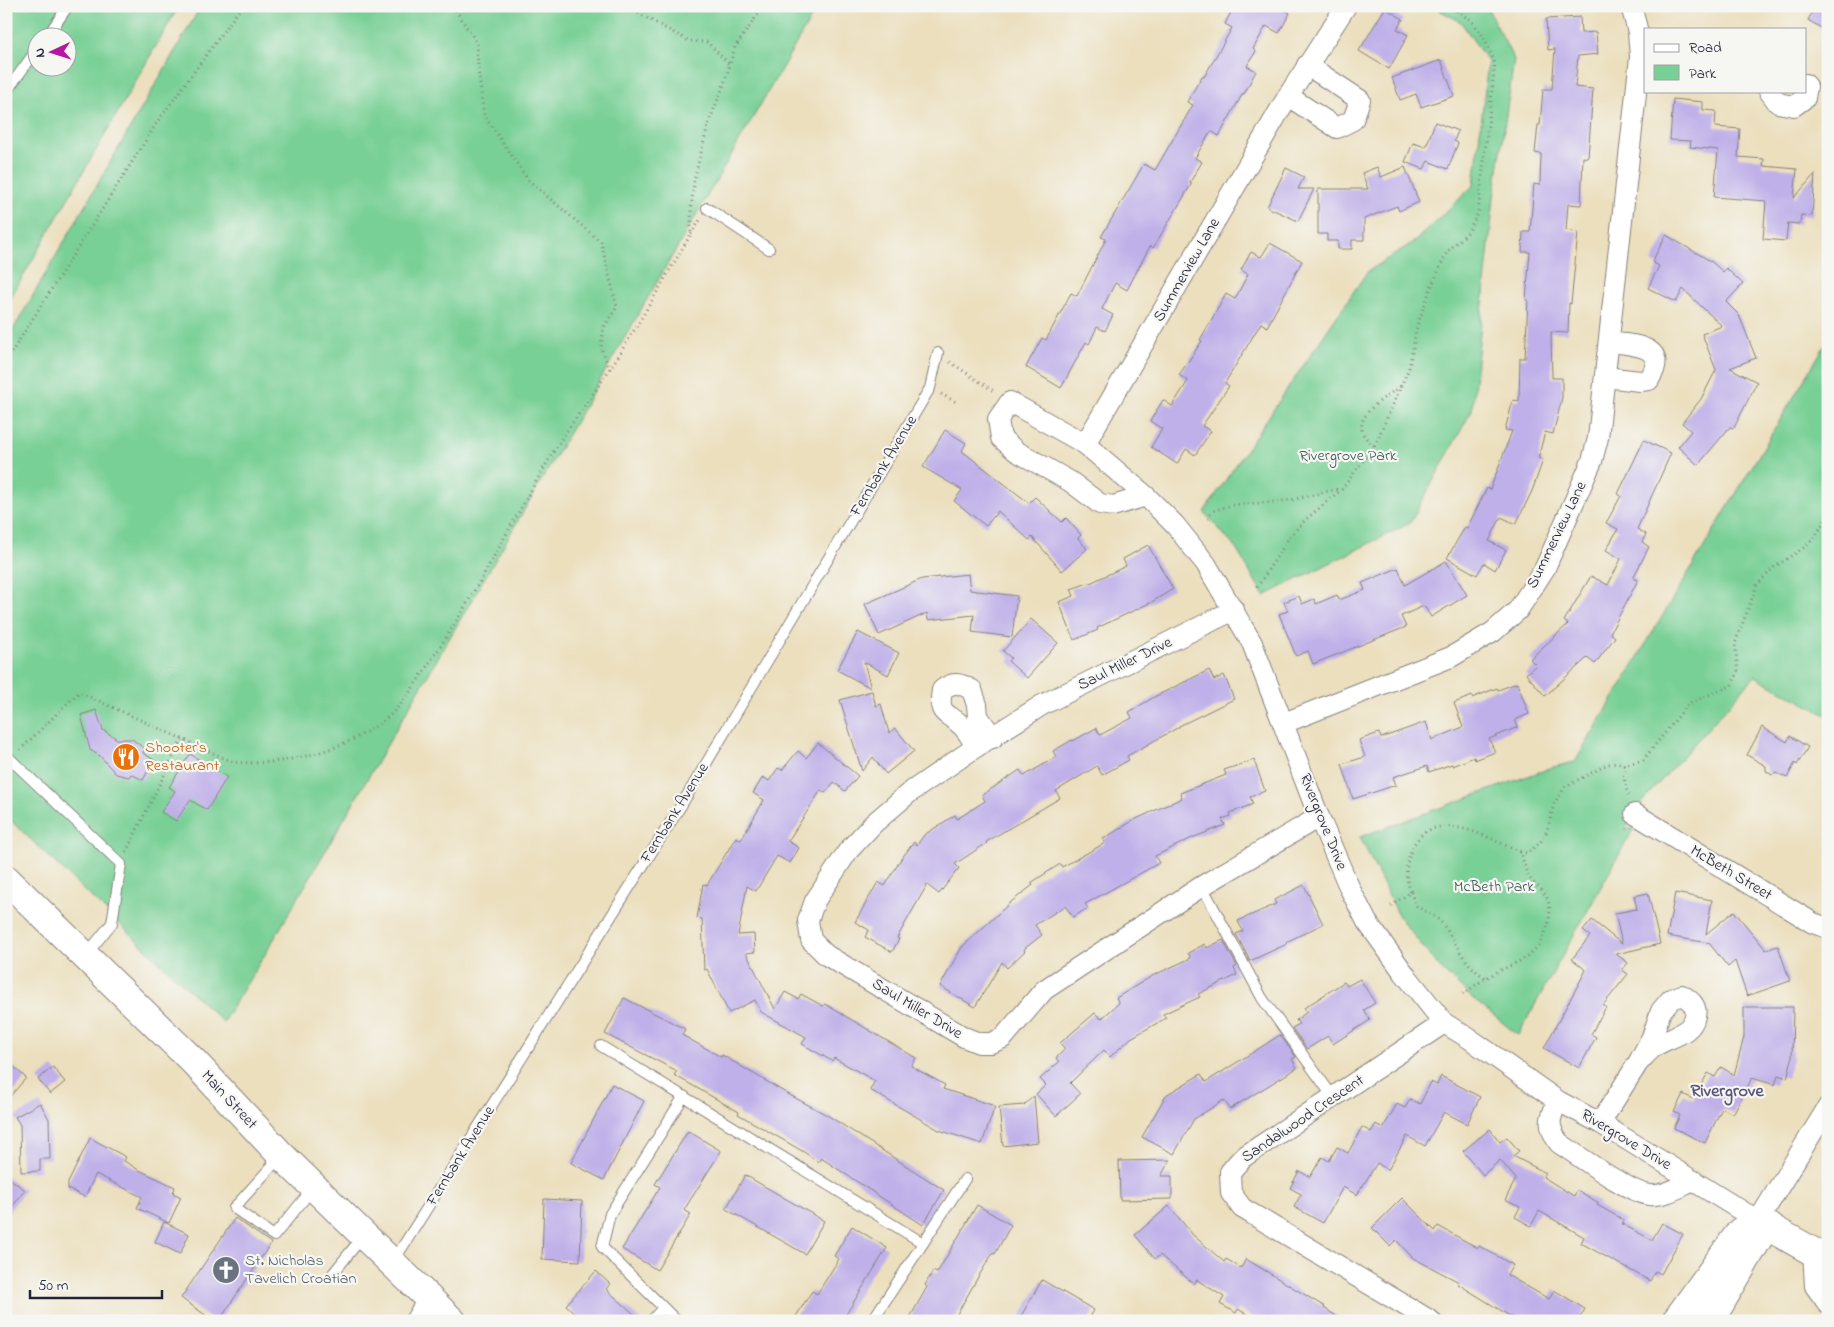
<svg xmlns="http://www.w3.org/2000/svg" width="1834" height="1327" font-family="'Indie Flower',sans-serif">
	<rect width="100%" height="100%" fill="#f6f6f2"/>
	<filter id="ink" filterUnits="userSpaceOnUse"><feTurbulence type="fractalNoise" baseFrequency=".02" numOctaves="2"/><feDisplacementMap in="SourceGraphic" scale="10" xChannelSelector="R" yChannelSelector="G"/><feConvolveMatrix kernelMatrix="1 2 1 2 8 2 1 2 1" color-interpolation-filters="sRGB"/></filter>
	<filter id="wash" filterUnits="userSpaceOnUse"><feTurbulence type="fractalNoise" baseFrequency=".0096" numOctaves="4" result="noise"/><feDisplacementMap in="SourceGraphic" scale="20" xChannelSelector="R" yChannelSelector="G"/><feGaussianBlur stdDeviation="1.12" result="paint"/><feColorMatrix in="noise" values="0 0 0 0 0 0 0 0 0 0 0 0 0 0 0 0 0 1.4 0 .05"/><feComposite in="paint" operator="in"/></filter>
	<g filter="url(#wash)">
		<rect width="100%" height="100%" fill="#ebdfbe"/>
		<g fill="#79d096" stroke="#4e7968" fill-rule="evenodd">
			<path d="M6 6H179L6 306ZM38 38H68V68H38Z"/>
			<path d="M201 6H818L267 951 223 1022 6 816V342Z"/>
			<path d="M1432 6 1487 7 1514 60 1494 197 1472 410 1410 523 1264 596 1235 547 1204 512 1367 272 1415 241 1474 185 1488 62 1461 22Z"/>
			<path d="M1828 340V716L1755 676 1642 802 1625 830 1634 828 1518 1035 1473 999 1437 965 1400 918 1360 837 1553 767 1575 762Z"/>
		</g>
		<g id="blocks">
			<g fill="#bfb0e9">
				<path d="M1234 6H1278L1290 13 1279 33 1266 26 1253 49 1256 51 1247 66 1256 71 1244 94 1243 93 1219 136 1211 131 1195 158 1202 162 1190 182 1192 183 1153 248 1150 246 1127 290 1115 283 1102 309 1113 315 1105 331 1097 327 1089 344 1086 342 1061 388 1026 367 1042 338 1046 340 1071 293 1077 296 1106 239 1101 237 1144 164 1155 170 1193 105 1187 102 1202 76 1204 77 1232 28 1225 24Z"/>
				<path d="M1816 6H1828V32L1808 20Z"/>
				<path d="M1385 8 1403 19 1397 29 1408 35 1389 69 1359 51Z"/>
				<path d="M1580 17 1581 33 1596 32 1598 54 1578 56 1575 87 1593 89 1588 158 1583 157 1581 205 1568 204 1566 230 1578 232 1571 304 1569 303 1568 333 1551 332 1552 378H1562V398L1553 434 1545 432 1538 458 1543 460 1532 491 1516 524 1501 517 1489 541 1506 550 1495 570 1484 563 1477 575 1447 558 1465 527 1467 528 1487 488 1490 490 1512 431 1505 430 1513 400 1519 401 1520 358H1525L1528 300H1526L1530 252H1522L1523 232H1530L1534 184 1540 185 1541 154 1535 153 1538 125H1540L1543 89H1552L1555 49 1548 50 1546 19Z"/>
				<path d="M1441 60 1454 96 1421 107 1416 94 1400 100 1392 78Z"/>
				<path d="M1673 99 1703 102V110L1716 111 1715 127 1740 129 1738 157 1764 159 1763 166 1797 169 1794 198 1815 174 1812 216 1801 215 1800 224 1788 223 1786 241 1763 239 1766 201 1714 197 1718 150 1690 147 1691 141 1670 140Z"/>
				<path d="M1435 122 1458 131 1454 141 1458 143 1448 169 1428 161 1424 169 1405 162 1413 143 1426 147Z"/>
				<path d="M1377 167 1381 177 1405 167 1419 202 1399 211 1397 206 1364 219V240H1352V249H1338V241H1327V234H1318V189H1368L1362 173Z"/>
				<path d="M1286 168 1304 177 1298 189H1314L1298 221 1267 207Z"/>
				<path d="M1666 235 1712 262 1723 272 1726 268 1743 284 1726 302 1739 315 1756 358 1730 368 1757 382 1734 428 1730 427 1698 465 1678 447 1691 431 1682 423 1701 399 1716 370 1702 334 1722 326 1683 289 1676 302 1648 288 1659 266 1652 262Z"/>
				<path d="M1270 243 1302 261 1267 327 1261 323 1225 383 1229 386 1202 426 1211 431 1195 455 1186 449 1177 464 1151 447 1162 429 1150 421 1163 400 1172 406 1188 381 1179 375 1202 341 1200 340 1226 294 1235 299 1248 274 1241 270 1251 252 1261 257Z"/>
				<path d="M945 430 966 443 962 451 1029 503 1035 497 1062 522 1066 518 1081 535 1078 538 1087 549 1062 571 1032 537 1029 540 998 511 986 526 954 501 962 490 923 467Z"/>
				<path d="M1644 440 1671 453 1637 529 1646 534 1642 542 1649 547 1633 578 1638 580 1610 633 1615 637 1595 664 1587 658 1545 696 1526 674 1536 665 1530 659 1568 624 1564 621 1591 576 1608 585 1621 559 1606 550 1618 529 1606 523 1621 496 1618 494Z"/>
				<path d="M1148 545 1173 589 1150 603 1097 628 1098 630 1074 640 1059 602 1074 596 1071 589 1088 583V584L1126 566 1123 559Z"/>
				<path d="M1446 561 1467 595 1431 617 1424 606 1401 616 1406 627 1313 664 1308 651 1296 656 1279 614 1288 611 1284 602 1299 596 1302 604 1314 599 1316 604 1337 595 1339 600 1365 590 1362 583 1398 568 1405 585Z"/>
				<path d="M968 574 970 590 1017 596 1012 637 972 632 974 615 928 620 927 613 879 635 865 604 922 579Z"/>
				<path d="M1031 619 1058 643 1027 678 1008 661 1011 658 1003 651Z"/>
				<path d="M858 632 899 653 888 675 864 662 871 688 837 670Z"/>
				<path d="M1209 670 1214 680 1224 675 1234 699 1179 726V727L1127 756 1129 760 1102 775 1097 766 1056 791 1060 798 986 842 987 843 955 864 959 868 939 894 927 885 897 938 899 939 892 952 865 937 869 930 855 922 878 882 885 886 901 859 914 842 917 845 924 835 955 815 957 819 985 801 982 795 1020 770 1024 776 1056 757 1053 751 1072 740 1073 741 1096 728 1100 735 1132 718 1129 712 1156 696Z"/>
				<path d="M1517 683 1529 714 1515 720 1518 727 1489 739 1495 752 1475 760 1474 757 1453 766 1452 764 1429 772 1427 766 1393 777 1396 785 1353 799 1342 764 1365 757 1359 740 1379 733 1381 738 1426 722 1432 740 1463 727 1454 703 1472 696V698L1497 688 1498 690Z"/>
				<path d="M872 691 876 706 881 704 889 733 895 728 914 751 886 774 873 757 862 771 840 700Z"/>
				<path d="M96 710 103 730 117 739H132L145 749 143 753 154 760 143 780 131 774 129 777 116 774 100 756 90 750 81 715Z"/>
				<path d="M1762 727 1787 742 1790 736 1808 747 1797 765 1795 763 1787 778 1777 773 1772 775 1766 771V766L1747 755Z"/>
				<path d="M818 743 858 776 845 791 834 782 825 793 821 790 788 841 799 848 790 863 777 856 756 891 747 886 738 935 754 934 755 952 746 953 775 1009 785 992 798 999 801 994 823 1006 825 1004 916 1058 911 1066 945 1085 943 1089 995 1106 982 1144 939 1130 870 1090 875 1081 834 1058 832 1061 802 1044 806 1037 761 1012 755 1000 729 1013 707 969 704 970 702 919 697 918 703 884 707 885 736 837 741 840 764 800 753 793 763 777 769 781 778 768 782 770 798 751 806 758Z"/>
				<path d="M190 754 227 777 207 810 190 800 176 821 161 812 175 791 169 787Z"/>
				<path d="M1254 760 1265 791 1250 797 1253 804 1230 813 1231 816 1222 819 1225 825 1192 838 1155 856 1159 863 1085 904 1088 908 1073 917 1065 906 1035 925 1042 935 1024 949 1025 951 1007 968 1002 962 975 1007 940 986 962 947 1011 902 1033 885 1031 883 1060 864 1062 867 1105 843 1103 839 1134 820 1182 798 1180 793 1226 775 1224 770Z"/>
				<path d="M1304 885 1323 924 1286 942 1287 944 1250 961 1236 934 1243 931 1238 921 1276 904 1274 900Z"/>
				<path d="M1648 893 1660 944 1616 954 1628 963 1622 970 1628 974 1603 1005 1606 1007 1591 1034 1596 1037 1579 1068 1544 1048 1586 970 1572 959 1590 936 1583 931 1592 920 1622 944 1615 913 1637 909 1634 896Z"/>
				<path d="M1675 893 1712 900 1706 934 1734 911 1766 950 1778 946 1790 981 1747 996 1735 961 1728 967 1709 943 1667 936Z"/>
				<path d="M1223 940 1237 966 1234 968 1237 975 1198 994 1200 997 1163 1014 1166 1018 1131 1038 1110 1057 1104 1050 1070 1083 1080 1094 1056 1116 1036 1094 1046 1085 1040 1079 1059 1062 1056 1058 1065 1049 1060 1043 1095 1013 1101 1019 1119 1003 1116 998 1152 976 1191 958 1188 953 1205 944 1207 948Z"/>
				<path d="M1360 979 1375 1003 1364 1010 1370 1020 1333 1044 1328 1036 1307 1049 1292 1028 1299 1024 1296 1020 1307 1012 1304 1008 1344 982 1347 986Z"/>
				<path d="M624 998 685 1029 682 1035 721 1057 722 1055 786 1093 827 1115 944 1190 923 1225 821 1158 818 1162 804 1152 738 1114 739 1112 674 1075 677 1071 605 1034Z"/>
				<path d="M1744 1007H1793L1792 1059 1787 1078 1778 1075 1775 1085 1752 1078 1733 1114 1722 1108 1705 1143 1674 1128 1680 1115 1674 1112 1683 1094 1693 1099 1708 1073 1715 1077 1721 1067 1734 1075 1744 1037Z"/>
				<path d="M1280 1035 1296 1057 1292 1059 1297 1068 1230 1109 1224 1100 1194 1119 1174 1154 1142 1137 1166 1095 1201 1074 1206 1082Z"/>
				<path d="M13 1066 26 1078 6 1101V1074Z"/>
				<path d="M53 1067 65 1082 50 1094 38 1079Z"/>
				<path d="M1441 1076 1480 1097 1467 1124 1444 1112 1425 1146 1407 1136 1388 1170 1377 1163 1357 1195 1343 1187 1323 1223 1294 1207 1301 1194 1290 1188 1299 1171 1310 1177 1322 1157 1329 1161 1337 1147 1348 1153 1362 1127 1371 1132 1376 1124 1383 1128 1397 1104 1405 1108 1410 1099 1420 1104 1431 1082 1437 1085Z"/>
				<path d="M612 1084 644 1101 604 1180 571 1163Z"/>
				<path d="M1034 1096 1038 1142 1003 1146 999 1107 1024 1105Z"/>
				<path d="M40 1103 49 1119 50 1159H40V1171L21 1172 20 1125 15 1117Z"/>
				<path d="M1490 1129 1500 1142 1507 1137 1519 1151 1513 1156 1546 1173 1543 1177 1574 1196 1577 1190 1599 1203 1597 1205 1624 1220 1622 1224 1652 1240 1662 1223 1683 1234 1661 1274 1655 1271 1650 1281 1581 1243 1584 1237 1539 1211 1531 1226 1515 1217 1520 1207 1505 1200 1516 1179 1500 1160 1483 1175 1463 1151Z"/>
				<path d="M688 1131 721 1151 684 1210 691 1214 657 1270 622 1249 660 1187 655 1184Z"/>
				<path d="M90 1138 126 1157 124 1161 139 1170 175 1187 173 1193 181 1197 169 1223 137 1208 142 1197 96 1174 85 1197 68 1189V1183Z"/>
				<path d="M1170 1160 1161 1176H1172V1199L1120 1200 1119 1161Z"/>
				<path d="M745 1175 824 1221 805 1254 726 1209Z"/>
				<path d="M6 1176 25 1190 6 1215Z"/>
				<path d="M1402 1198 1435 1231 1438 1226 1478 1248 1479 1246 1513 1265 1507 1275 1549 1299 1554 1290 1585 1309 1578 1321H1518L1458 1284 1459 1282 1413 1258 1396 1240 1390 1246 1372 1228Z"/>
				<path d="M544 1199 582 1201 580 1261 542 1259Z"/>
				<path d="M977 1205 1011 1225 995 1254 993 1253 978 1277 953 1321H908L927 1287 925 1285 933 1271 937 1273Z"/>
				<path d="M1169 1206 1193 1235 1224 1262 1226 1259 1241 1268 1246 1259 1325 1307 1324 1308 1344 1321H1258L1238 1309 1236 1313 1220 1304 1224 1297 1197 1280 1194 1284 1160 1255 1155 1259 1135 1235Z"/>
				<path d="M235 1218 271 1243 219 1321H214L181 1298Z"/>
				<path d="M164 1222 189 1234 180 1254 155 1242Z"/>
				<path d="M852 1226 887 1248 842 1321H793L812 1291 817 1294 839 1259 834 1256Z"/>
				<path d="M596 1271 610 1284 606 1289 642 1321H583L566 1305Z"/>
				<path d="M1042 1280 1094 1310 1088 1321H1018Z"/>
			</g>
		</g>
	</g>
	<g filter="url(#ink)">
		<use href="#blocks" fill-opacity="0" stroke="#86807c" stroke-width="1"/>
		<g fill="none" stroke-linecap="round" stroke-linejoin="round">
			<g stroke="#86807c" stroke-width="12">
				<g id="lane">
					<path d="M46 38 68 6"/>
					<path d="M6 92 38 48"/>
					<path d="M707 208 769 249"/>
					<path d="M6 755 121 864 112 923 86 955"/>
					<path d="M1202 886 1262 998 1333 1097"/>
					<path d="M601 1046 923 1243"/>
					<path d="M281 1156 234 1208 274 1236 314 1187"/>
					<path d="M393 1262 682 804 930 388 938 353"/>
					<path d="M331 1276 363 1236"/>
					<path d="M651 1321 663 1308"/>
					<path d="M677 1321 602 1247 610 1214 684 1096"/>
					<path d="M872 1321 965 1179"/>
				</g>
			</g>
			<g stroke="#86807c" stroke-width="22">
				<g id="street">
					<path d="M1769 91 1778 103 1794 106 1805 98 1807 86 1805 84"/>
					<path d="M1288 96 1337 128 1353 120 1360 100 1307 65"/>
					<path d="M1605 377 1640 381 1649 380C1671 345 1633 345 1609 342"/>
					<path d="M1085 444 1288 96 1346 6"/>
					<path d="M1146 496 1113 506 1100 504 1071 482 1016 451 1001 438 998 419 1010 402 1085 444 1146 496 1175 525 1206 564 1252 643 1319 817 1350 889 1367 922 1404 973 1444 1023 1470 1039 1558 1101 1600 1123 1758 1221 1828 1107"/>
					<path d="M1234 610 1042 705 976 747 909 793 873 824 848 851 815 901 808 920 811 940 826 955 964 1037 979 1043H991L1003 1038 1044 990 1202 886 1319 817"/>
					<path d="M1284 723 1451 657 1493 632 1518 610 1545 568 1592 461 1598 438 1640 57 1638 32 1631 6"/>
					<path d="M976 747C972 740 968 732 963 727 948 711 937 718 942 690 953 681 960 683 972 690L977 705 978 716 993 738"/>
					<path d="M1635 814 1813 923 1828 928"/>
					<path d="M1558 1101C1549 1119 1547 1126 1559 1143 1579 1156 1629 1193 1650 1195 1664 1197 1681 1186 1694 1181"/>
					<path d="M1600 1123 1638 1063 1652 1037 1661 1011 1671 999 1682 995C1690 1000 1698 1006 1695 1016 1692 1034 1669 1037 1655 1046 1649 1050 1644 1057 1638 1063"/>
					<path d="M1813 1251 1815 1286 1828 1304"/>
					<path d="M415 1321 429 1298"/>
					<path d="M1431 1321 1242 1208 1231 1193 1230 1172 1242 1158 1444 1023"/>
				</g>
			</g>
			<g stroke="#86807c" stroke-width="30">
				<g id="secondary">
					<path d="M1758 1221 1828 1260"/>
					<path d="M1676 1321 1740 1232 1758 1221"/>
					<path d="M1710 1321 1758 1239V1221"/>
				</g>
			</g>
			<g stroke="#86807c" stroke-width="30">
				<path id="primary" d="M6 879 194 1062 281 1155 452 1321"/>
			</g>
			<g stroke="#86807c" stroke-width="3" stroke-dasharray="1 4" stroke-linecap="butt">
				<path d="M453 6 477 43 478 69 484 115 528 180 601 242 617 307 604 327 601 347 610 369"/>
				<path d="M625 6 689 41 707 42 730 65"/>
				<path d="M691 234 700 220"/>
				<path d="M6 361 158 121 242 6"/>
				<path d="M950 362 995 392"/>
				<path d="M941 394 958 403"/>
				<path d="M1374 446C1371 443 1366 439 1364 435 1352 415 1388 396 1401 386"/>
				<path d="M1209 519 1211 512C1221 508 1231 505 1241 504 1257 503 1272 503 1288 500 1306 498 1322 491 1340 489"/>
				<path d="M1257 587 1289 538 1305 520 1342 489 1375 445 1409 368 1417 326 1431 287 1447 252 1468 232 1478 213 1495 63 1484 37 1471 20 1449 6"/>
				<path d="M20 750 79 692 233 762C284 767 349 750 389 716 407 700 420 676 434 656 478 590 513 519 554 451 571 423 592 397 609 370 638 326 664 279 691 234V208L695 176 709 122 724 84 735 47 764 6"/>
				<path d="M1624 765 1625 786 1630 799"/>
				<path d="M126 852 182 739"/>
				<path d="M1520 852 1527 853 1540 843 1547 831 1554 804 1565 787 1608 764 1618 763 1624 765 1643 760 1689 703 1731 686 1738 673 1735 643 1757 585 1773 568 1805 547 1814 538 1828 516"/>
				<path d="M1411 892 1415 905C1425 912 1437 916 1444 926 1458 946 1463 964 1486 978"/>
				<path d="M1391 906 1411 892C1405 877 1405 866 1411 851 1430 803 1489 838 1520 852 1524 860 1525 871 1529 877 1535 886 1545 890 1548 901 1551 909 1550 919 1547 927 1536 961 1515 961 1488 977 1479 982 1471 989 1463 994"/>
			</g>
			<use href="#lane" stroke="#fff" stroke-width="10"/>
			<use href="#street" stroke="#fff" stroke-width="20"/>
			<use href="#secondary" stroke="#fff" stroke-width="28"/>
			<use href="#primary" stroke="#fff" stroke-width="28"/>
		</g>
	</g>
	<defs>
		<g id="restaurant-disc" transform="scale(1.4375)"><circle r="9.5" fill="#e8710a" stroke="#f6f6f2"/><path d="M-5-6h1v4h1v-4h1v4h1v-4h1v5L-1.5 .5V6h-2V.5L-5-1ZM5-6V6H3V1.5H1.5Q1.5-4 5-6Z" fill="#fff"/></g>
		<g id="church-disc" transform="scale(1.4375)"><circle r="9.5" fill="#6b7280" stroke="#f6f6f2"/><path d="M-1.2-6h2.4v3.5h3.3v2.4h-3.3V6h-2.4V-.1h-3.3v-2.4h3.3Z" fill="#fff"/></g>
	</defs>
	<g fill-rule="evenodd">
		<use href="#restaurant-disc" x="126" y="757"/>
		<use href="#church-disc" x="226" y="1270"/>
	</g>
	<g text-anchor="middle" dominant-baseline="central" stroke-width="4.5" stroke-linejoin="round" paint-order="stroke">
		<g font-size="16" fill="#22223b" stroke="#f6f6f2">
			<text transform="translate(1187 270) rotate(-60)">Summerview Lane</text>
			<text transform="translate(884 466) rotate(-59)">Fernbank Avenue</text>
			<text transform="translate(1557 535) rotate(-64)">Summerview Lane</text>
			<text transform="translate(1125 664) rotate(-26)">Saul Miller Drive</text>
			<text transform="translate(675 813) rotate(-58)">Fernbank Avenue</text>
			<text transform="translate(1323 822) rotate(68)">Rivergrove Drive</text>
			<text transform="translate(1731 873) rotate(31)">McBeth Street</text>
			<text transform="translate(917 1009) rotate(31)">Saul Miller Drive</text>
			<text transform="translate(229 1100) rotate(47)">Main Street</text>
			<text transform="translate(1303 1119) rotate(-34)">Sandalwood Crescent</text>
			<text transform="translate(1626 1140) rotate(31)">Rivergrove Drive</text>
			<text transform="translate(461 1156) rotate(-58)">Fernbank Avenue</text>
		</g>
		<g font-size="16" fill="#3c5656" stroke="#f6f6f2">
			<text x="1348" y="456">Rivergrove Park</text>
			<text x="1494" y="887">McBeth Park</text>
		</g>
		<g font-size="16" fill="#c56008" stroke="#f6f6f2" text-anchor="start">
			<text x="145" y="748">Shooter's<tspan x="145" dy="18">Restaurant</tspan></text>
		</g>
		<g font-size="16" fill="#5b616d" stroke="#f6f6f2" text-anchor="start">
			<text x="245" y="1261">St. Nicholas<tspan x="245" dy="18">Tavelich Croatian</tspan></text>
		</g>
		<g font-size="18" font-weight="bold" fill="#595478" stroke="#f6f6f2">
			<text x="1727" y="1092">Rivergrove</text>
		</g>
	</g>
	<rect width="1834" height="1327" fill="none" stroke="#f6f6f2" stroke-width="25"/>
	<rect x="1644" y="28" width="162" height="65" fill="#f6f6f2" stroke="#a1a1a9"/>
	<rect x="1654" y="44" width="25" height="8" fill="#ffffff" stroke="#a1a1a9"/>
	<text x="1689" y="52" font-size="15" fill="#22223b">Road</text>
	<rect x="1654" y="65" width="25" height="15" fill="#79d096" stroke="#a1a1a9"/>
	<text x="1689" y="78" font-size="15" fill="#22223b">Park</text>
	<g transform="translate(52 52) rotate(266)"><circle r="24" fill="#f6f6f2" stroke="#a1a1a9"/>
	<path d="M0-4L9 19L0 12L-9 19Z" fill="#b5179e"/>
	<text y="-8" font-size="14" font-weight="bold" text-anchor="middle" fill="#22223b">N</text>
	</g>
	<path d="M30 1290v8h132v-8" fill="none" stroke="#22223b" stroke-width="2.5"/>
	<text x="38" y="1290" font-size="15" fill="#22223b" stroke="#f6f6f2" stroke-width="4" paint-order="stroke">50 m</text>
</svg>
